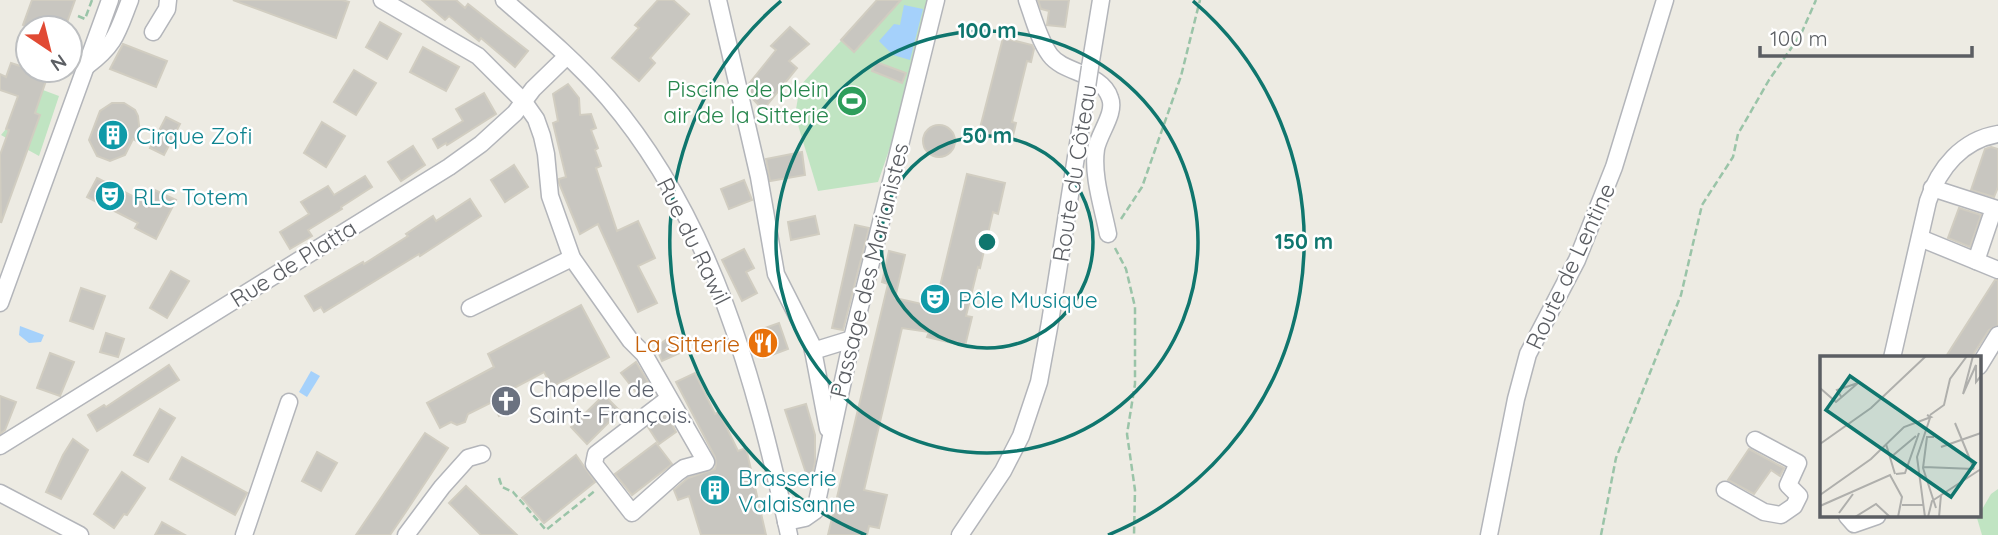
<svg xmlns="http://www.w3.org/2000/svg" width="1998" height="535" font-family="Quicksand,sans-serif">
	<rect width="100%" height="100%" fill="#edebe3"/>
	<g fill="#c0e4c2">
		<path d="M878 0H931L911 87 878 182 818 191 795 115 800 86Z"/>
		<path d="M43 90 59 96 39 156 1 135 6 129 31 138 40 115 33 112V101L38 103Z"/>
		<path d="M1998 489V535H1982L1977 518 1991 494Z"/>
	</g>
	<g fill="#a5d1fb">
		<path d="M904 5 923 9 910 60 893 55 879 41 894 24 900 25Z"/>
		<path d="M20 326 44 335 41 342 29 343 19 335Z"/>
		<path d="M311 371 320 376 307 397 299 392Z"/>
	</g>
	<g fill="#c8c6c0" stroke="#d1cdc1" stroke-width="2">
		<path d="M32 0H75L65 28H31L23 25Z"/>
		<path d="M233 0H342L349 2 336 38Z"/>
		<path d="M422 0H456L465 8 468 4 528 51 515 67 481 38 479 41 449 16 445 20Z"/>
		<path d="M658 0H673L689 14 650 58 655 63 639 81 612 58 639 28 635 25Z"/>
		<path d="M877 0H901L854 52 841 40Z"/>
		<path d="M1038 0H1069L1065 27 1047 25 1049 11 1041 9Z"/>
		<path d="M380 22 401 34 387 59 366 47Z"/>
		<path d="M790 27 809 44 789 61 797 68 763 110 752 98 748 85 776 50 771 46Z"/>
		<path d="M1003 38 1032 45 1034 49 1031 62 1027 61 1012 122 1016 123 1012 140 979 132Z"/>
		<path d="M123 44 167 61 156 87 110 69Z"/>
		<path d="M423 47 459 67 446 91 410 72Z"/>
		<path d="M876 62 906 73 902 83 872 71Z"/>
		<path d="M11 63 48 75 35 113 40 115 1 223 0 155 9 130 6 129 18 96 0 90V74L6 77Z"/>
		<path d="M354 70 376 83 356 115 334 102Z"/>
		<path d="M568 84 579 98 580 115 591 114 596 128 591 130 598 148 595 150 601 166 596 168 617 231 638 221 655 258 638 266 657 303 638 312 598 224 580 234 559 183V179L566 177 553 123 558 121 553 94Z"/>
		<path d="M484 93 496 114 447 145 446 143 438 148 433 139 463 121 456 109Z"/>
		<path d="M112 103H124L135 110 138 116 141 143 133 139 125 155 110 161 97 156 89 140 100 111Z"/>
		<path d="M166 117 180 124 164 155 150 148Z"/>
		<path d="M322 122 345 136 326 167 304 153Z"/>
		<circle cx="939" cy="141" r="16"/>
		<path d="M413 146 425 165 401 181 388 162Z"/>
		<path d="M1991 147 1998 149V187L1994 197 1971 190 1985 149Z"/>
		<path d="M802 152 805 175 770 181 766 159Z"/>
		<path d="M514 165 528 187 505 202 491 180Z"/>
		<path d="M967 174 1005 183 998 214 993 212 980 268 978 267 966 316 972 317 965 346 927 337 929 332 902 328 864 490 887 495 879 528 869 526 867 535H828L888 284 882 282 889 251 905 255 895 298 935 307Z"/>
		<path d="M365 176 372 187 341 207 342 209 308 230 312 236 290 249 280 232 309 214 301 202 328 186 334 195Z"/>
		<path d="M97 178 148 204 155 190 176 200 156 239 135 228 138 223 87 197Z"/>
		<path d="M744 180 752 200 729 209 721 189Z"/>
		<path d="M470 199 481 216 420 256 419 254 324 312 321 307 314 311 305 296 363 262 364 264 408 236 406 234 433 216 436 221Z"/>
		<path d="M1959 208 1981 215 1970 247 1948 238Z"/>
		<path d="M815 216 819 234 791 240 788 222Z"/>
		<path d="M855 225 869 228 843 330 832 328Z"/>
		<path d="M744 249 754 268 746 272 757 293 742 301 722 260Z"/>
		<path d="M171 271 189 281 167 318 150 308Z"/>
		<path d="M1995 280H1998V325L1989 330 1971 358H1945Z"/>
		<path d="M81 288 105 296 93 329 70 321Z"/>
		<path d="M581 305 609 357 552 387 544 372 512 389 520 405 499 416 492 402 468 414 465 422 457 425 451 422 440 428 427 403 494 367 488 354Z"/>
		<path d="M779 323 788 349 764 358 754 332Z"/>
		<path d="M106 333 124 339 118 357 100 352Z"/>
		<path d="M674 334 682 352 662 361 656 347Z"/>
		<path d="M50 353 74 362 60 396 37 388Z"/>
		<path d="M636 362 648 382 635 391 621 373Z"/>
		<path d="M169 365 179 380 97 431 88 415 104 405 106 407Z"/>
		<path d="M695 373 715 414 719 412 738 451 746 448 766 535H701L689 496 678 500 674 490 688 478 715 469 716 464 715 457 676 382Z"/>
		<path d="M604 395 620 411 587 444 571 427Z"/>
		<path d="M0 396 16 402 5 430 0 434Z"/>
		<path d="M806 404 815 435V462L810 485 785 410Z"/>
		<path d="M160 409 175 418 148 462 134 455Z"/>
		<path d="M666 413 676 432 659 444 648 427Z"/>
		<path d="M425 433 448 448 409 507 390 535H356Z"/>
		<path d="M73 439 88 450 61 499 46 492 63 455Z"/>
		<path d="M656 443 672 464 632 495 615 474Z"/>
		<path d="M1749 449 1784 468 1780 476 1771 470 1754 494 1728 480Z"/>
		<path d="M317 452 337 463 321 491 302 481Z"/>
		<path d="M576 455 595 482 544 523 522 498Z"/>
		<path d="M182 457 247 493 235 515 170 479Z"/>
		<path d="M122 472 145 488 127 515 124 514 114 528 94 514Z"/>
		<path d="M466 486 517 535H481L449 503Z"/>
		<path d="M162 522 185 535H155Z"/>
	</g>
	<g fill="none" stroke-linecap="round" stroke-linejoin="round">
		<g stroke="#b3b5ba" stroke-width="19">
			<g id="minor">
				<path d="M382 0 478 56 524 102 536 119 542 136 546 154 550 196 572 258 630 340 644 354 706 462 684 468 677 473 632 513 594 464 596 454 669 398"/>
				<path d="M504 0C540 31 577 62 608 98 713 221 755 381 789 535"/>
				<path d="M718 0 759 177 776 274 812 345 828 429"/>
				<path d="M1027 0C1033 17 1039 40 1050 55 1064 74 1102 72 1110 98 1116 113 1099 133 1096 149 1092 176 1103 208 1108 234"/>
				<path d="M153 32 167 9 168 0"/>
				<path d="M87 66C116 44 117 33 130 0"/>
				<path d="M1090 67 1101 0"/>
				<path d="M1932 188 1994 208 1976 261"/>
				<path d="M1920 238 1998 270"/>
				<path d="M0 303 110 0"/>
				<path d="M470 308 572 258"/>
				<path d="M813 351 852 339"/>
				<path d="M1892 358 1928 201C1939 168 1962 140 1998 134"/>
				<path d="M1979 366 1998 335"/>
				<path d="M0 446 449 167 481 144 515 113 533 89 567 56"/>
				<path d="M1725 490 1764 512 1781 515 1794 506 1799 496 1788 485 1798 463 1755 440"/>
				<path d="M0 493 80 535"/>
				<path d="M1847 516 1854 524 1877 516"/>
				<path d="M786 522 805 518 815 511 852 339 936 0"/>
				<path d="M244 535 289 402"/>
				<path d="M406 535 442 487 468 458 482 454"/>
				<path d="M960 535 1003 471 1021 436 1039 382 1050 322 1087 87"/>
				<path d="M1489 535 1516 399 1528 354 1577 260 1614 167 1665 0"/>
			</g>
		</g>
		<g stroke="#9ac4a8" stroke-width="2.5" stroke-dasharray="7 3.5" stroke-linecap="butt">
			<path d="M78 16 85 19 92 0"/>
			<path d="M1121 219 1142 187 1181 76 1200 0"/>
			<path d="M1115 248 1126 269 1135 307V384L1127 434 1135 490 1134 535"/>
			<path d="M499 478 502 487 513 492 546 530 596 490"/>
			<path d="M1601 535 1616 458 1681 295 1702 205 1733 157 1738 134 1769 80 1801 34 1816 0"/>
		</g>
		<use href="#minor" stroke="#fff" stroke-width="16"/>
		<g stroke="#b3b5ba" stroke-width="19" stroke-linecap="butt">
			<path id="minor-bridge" d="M1087 87 1090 67"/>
		</g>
		<use href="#minor-bridge" stroke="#fff" stroke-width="16"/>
	</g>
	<g fill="none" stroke="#0f766e" stroke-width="3.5">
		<circle cx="987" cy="242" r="106"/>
		<circle cx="987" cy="242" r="211"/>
		<path d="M866 535A317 317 0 0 1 781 1M1193 1A317 317 0 0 1 1108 535"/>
	</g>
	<defs>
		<g id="stadium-disc" transform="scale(1.575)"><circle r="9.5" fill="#2e9e5b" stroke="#fff"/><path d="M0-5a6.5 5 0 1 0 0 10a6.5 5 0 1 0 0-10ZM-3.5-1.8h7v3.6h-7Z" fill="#fff"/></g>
		<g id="building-disc" transform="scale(1.575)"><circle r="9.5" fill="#0f9aa8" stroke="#fff"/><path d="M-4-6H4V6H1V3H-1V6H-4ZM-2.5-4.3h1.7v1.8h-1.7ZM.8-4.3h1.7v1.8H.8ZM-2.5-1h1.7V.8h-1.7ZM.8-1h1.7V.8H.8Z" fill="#fff"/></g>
		<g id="theatre-disc" transform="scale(1.575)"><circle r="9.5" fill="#0f9aa8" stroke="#fff"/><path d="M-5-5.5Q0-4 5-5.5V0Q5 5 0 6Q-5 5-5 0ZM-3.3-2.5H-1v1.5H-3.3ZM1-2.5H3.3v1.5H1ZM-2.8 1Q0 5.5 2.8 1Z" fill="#fff"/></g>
		<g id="restaurant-disc" transform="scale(1.575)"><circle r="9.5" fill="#e8710a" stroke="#fff"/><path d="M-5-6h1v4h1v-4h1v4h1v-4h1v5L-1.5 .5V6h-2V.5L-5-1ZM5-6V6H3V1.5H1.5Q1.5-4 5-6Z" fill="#fff"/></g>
		<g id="church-disc" transform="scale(1.575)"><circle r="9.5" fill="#6b7280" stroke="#fff"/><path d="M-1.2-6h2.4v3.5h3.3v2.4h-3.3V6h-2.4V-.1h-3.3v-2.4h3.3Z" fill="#fff"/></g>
	</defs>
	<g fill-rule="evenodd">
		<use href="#stadium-disc" x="852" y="101"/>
		<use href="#building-disc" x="113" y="135"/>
		<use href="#theatre-disc" x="110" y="196"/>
		<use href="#theatre-disc" x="935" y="299"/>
		<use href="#restaurant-disc" x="763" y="343"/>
		<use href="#church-disc" x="506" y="401"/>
		<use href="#building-disc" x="715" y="490"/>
	</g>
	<g text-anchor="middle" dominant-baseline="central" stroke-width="5" stroke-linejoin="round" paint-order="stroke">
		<g font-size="23" fill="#27864d" stroke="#fff" text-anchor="end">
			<text x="829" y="88">Piscine de plein<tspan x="829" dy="26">air de la Sitterie</tspan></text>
		</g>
		<g font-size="23" fill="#0d838f" stroke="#fff" text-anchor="start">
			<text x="136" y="135">Cirque Zofi</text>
			<text x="133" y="196">RLC Totem</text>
			<text x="958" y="299">Pôle Musique</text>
			<text x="738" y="477">Brasserie<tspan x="738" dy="26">Valaisanne</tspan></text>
		</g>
		<g font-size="23" fill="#5b5e63" stroke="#fff">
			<text transform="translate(1074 173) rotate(-81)">Route du Côteau</text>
			<text transform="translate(694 241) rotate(64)">Rue du Rawil</text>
			<text transform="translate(293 263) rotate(-32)">Rue de Platta</text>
			<text transform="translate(1570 266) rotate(-65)">Route de Lentine</text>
			<text transform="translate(869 270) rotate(-76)">Passage des Marianistes</text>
		</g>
		<g font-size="23" fill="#c56008" stroke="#fff" text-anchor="end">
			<text x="740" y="343">La Sitterie</text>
		</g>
		<g font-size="23" fill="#5b616d" stroke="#fff" text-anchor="start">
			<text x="529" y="388">Chapelle de<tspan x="529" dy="26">Saint- François.</tspan></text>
		</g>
	</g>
	<g transform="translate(1820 356)">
		<rect width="161" height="161" fill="#edebe3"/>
		<path fill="none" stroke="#afafac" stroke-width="2" d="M153 0 143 38 156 9V26L161 20M0 32 16 46 38 27M22 42 17 34 38 27M110 59 124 49 130 23 147 0M135 67 154 113M114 81H107L103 112 116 152M0 88 51 52 106 0M66 88 75 118M121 91 161 77M71 101 96 80M104 111 154 113M76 118 85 117 99 77M0 139 51 103 84 71 111 61 107 59M82 149H104M0 150 70 119 82 141 78 161M19 157 33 138M35 161 56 148 70 161M105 161 97 101 110 62M108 161 112 145 161 113M119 161 121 139"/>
		<path fill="#0f766e" fill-opacity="0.15" stroke="#0f766e" stroke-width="3.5" d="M30 20 155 107 131 141 6 54Z"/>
		<rect width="161" height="161" fill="none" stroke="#5b5e63" stroke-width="3.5"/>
	</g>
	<circle cx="987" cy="242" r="10" fill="#0f766e" stroke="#fff" stroke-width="3.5"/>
	<g font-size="21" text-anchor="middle" font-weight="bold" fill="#0f766e" stroke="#fff" stroke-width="5" stroke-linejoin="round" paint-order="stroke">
		<text x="987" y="38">100 m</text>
		<text x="987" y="143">50 m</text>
		<text x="1304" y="249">150 m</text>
	</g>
	<g transform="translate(49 49) rotate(145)"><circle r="33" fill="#ffffff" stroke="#bdbfc1" stroke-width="2"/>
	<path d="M0-5L12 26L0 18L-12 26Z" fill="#e14a34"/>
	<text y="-10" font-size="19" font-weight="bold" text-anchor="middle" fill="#5b5e63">N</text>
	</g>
	<path d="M1760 46v10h212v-10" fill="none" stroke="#5b5e63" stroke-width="3.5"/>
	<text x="1770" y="46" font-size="21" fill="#5b5e63" stroke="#ffffff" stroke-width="5" paint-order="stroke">100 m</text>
</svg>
